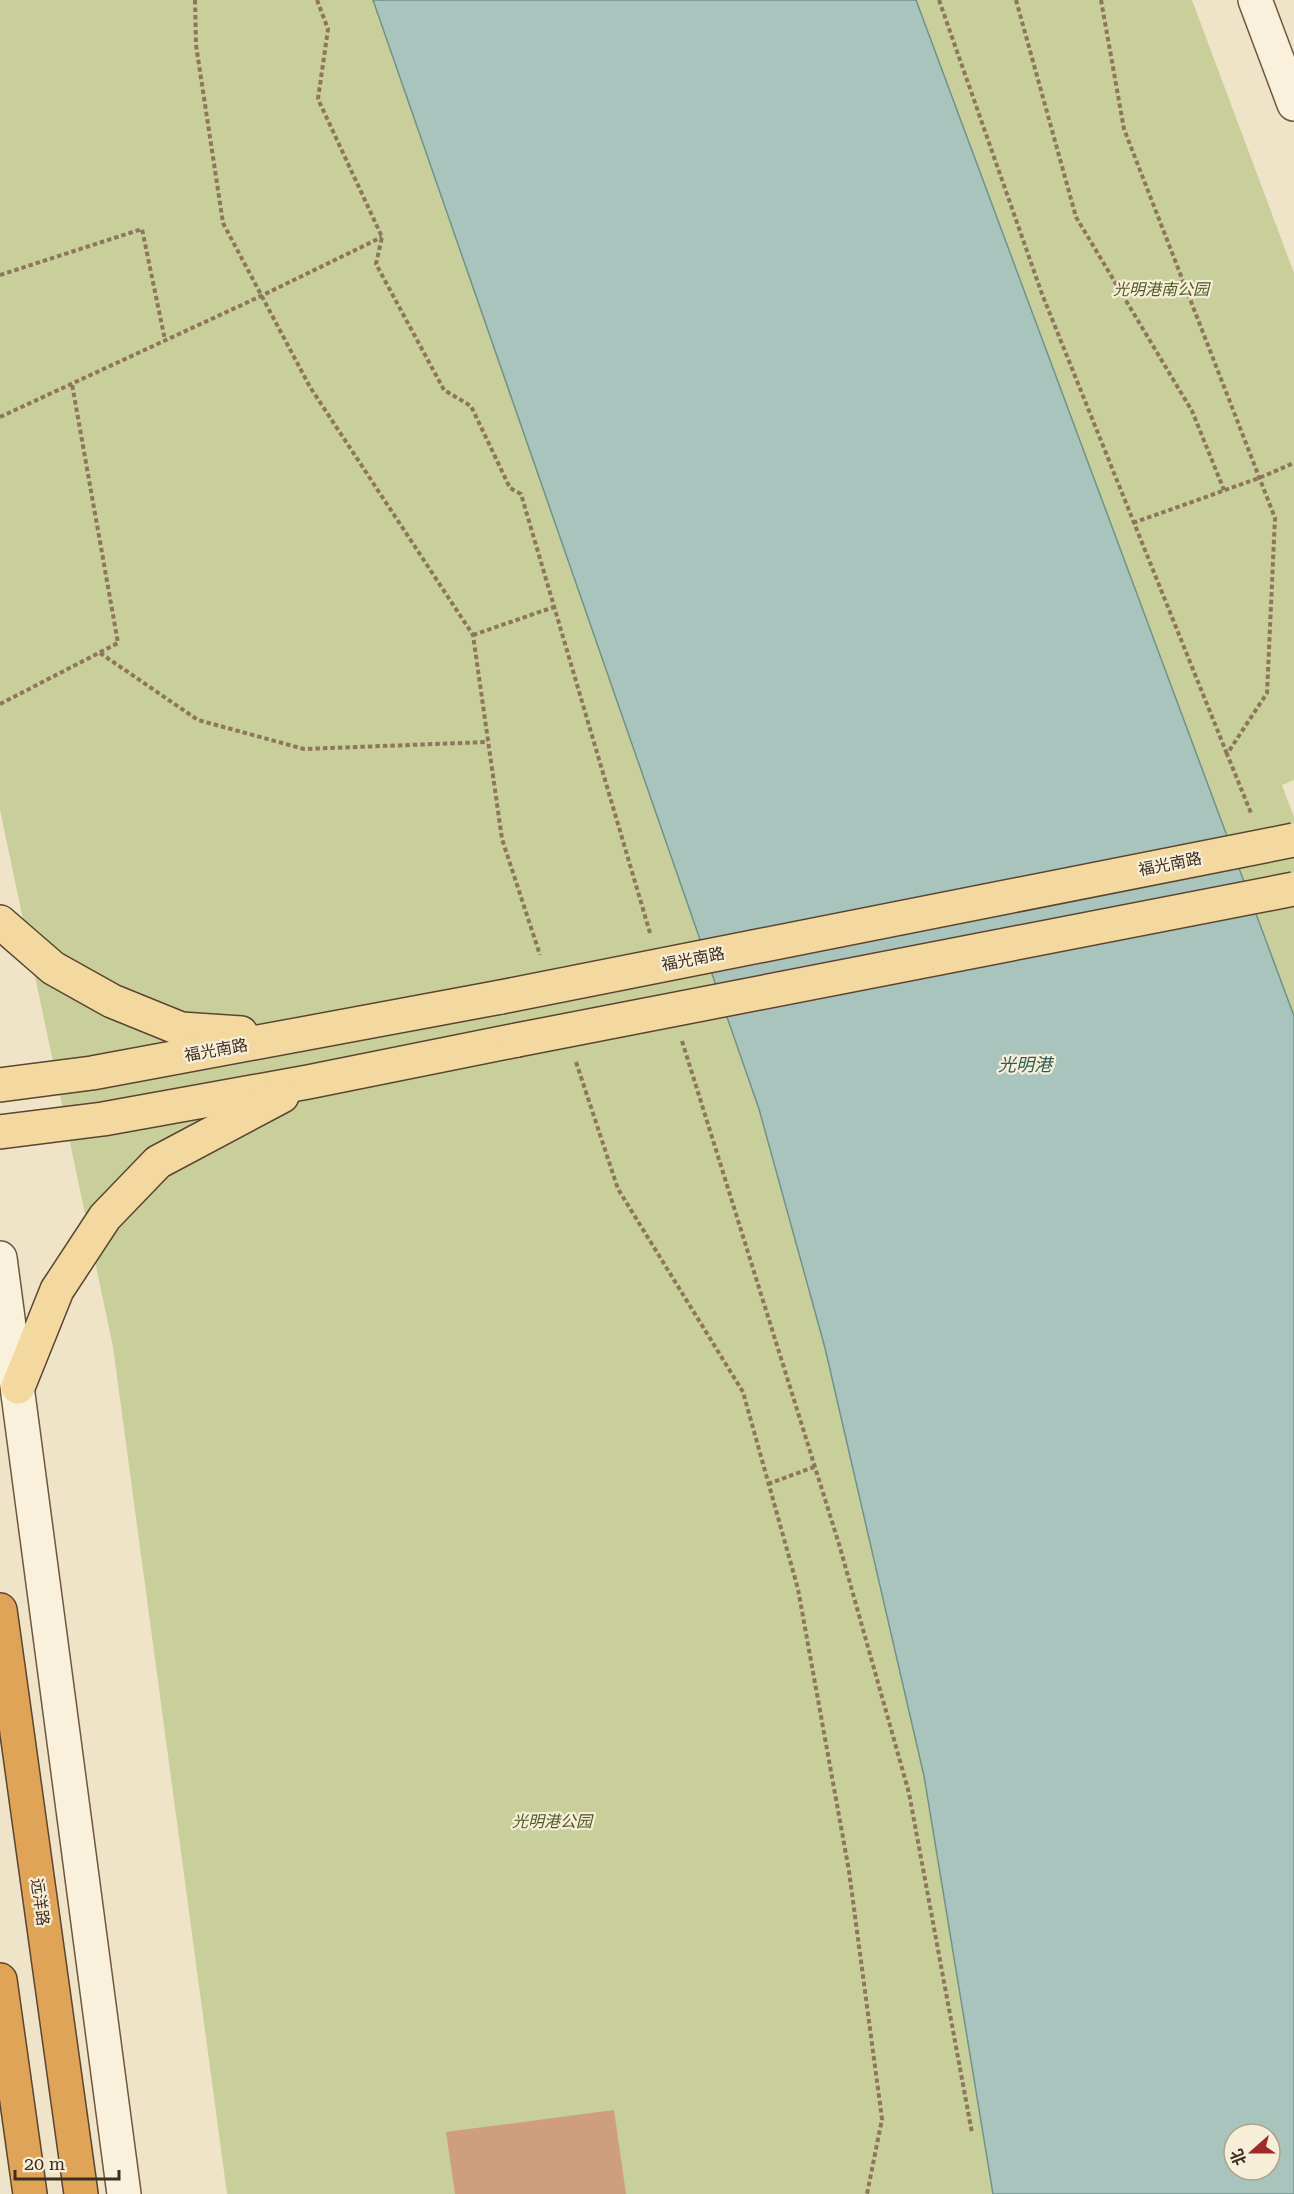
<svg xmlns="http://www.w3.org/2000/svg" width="1294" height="2194" font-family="'Roboto Serif','Noto Sans SC',serif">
	<rect width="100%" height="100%" fill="#f0e4c8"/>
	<g fill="#c9cf9b">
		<path d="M0 0H373L759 1109 825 1348 924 1776 993 2194H227L113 1347 0 810Z"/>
		<path d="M916 0H1192L1294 273V780L1282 785 1294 817V1016Z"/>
	</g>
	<path fill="#a9c4bc" stroke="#6f938a" stroke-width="1.5" fill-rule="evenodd" d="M373 0H916L1294 1016V2194H993L924 1776 825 1348 759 1109ZM1234 2134H1270V2170H1234Z"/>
	<path fill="#cf9f7d" d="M614 2110 626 2194H455L446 2132Z"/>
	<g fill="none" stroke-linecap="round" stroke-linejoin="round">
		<g stroke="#6f573f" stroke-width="36">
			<g id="secondary">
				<path d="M1255 0 1294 104"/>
				<path d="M0 1258 124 2194"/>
			</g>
		</g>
		<g stroke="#5b4430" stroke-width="36">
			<g id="primary">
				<path d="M0 922 53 968 112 1001 181 1029 241 1033"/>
				<path d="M0 1085 92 1073 501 997"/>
				<path d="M0 1132 103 1119 308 1082 517 1040"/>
				<path d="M18 1387 57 1290 105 1217 158 1162 282 1096"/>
			</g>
		</g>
		<g stroke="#5b4430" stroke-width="36">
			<g id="highway">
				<path d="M0 1610 81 2194"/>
				<path d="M0 1980 30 2194"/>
			</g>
		</g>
		<g stroke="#8d765c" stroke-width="4" stroke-dasharray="4.5 3" stroke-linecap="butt">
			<path d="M195 0 196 45 223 223 310 387 473 635 502 839 540 955"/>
			<path d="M317 0 328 29 318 99 382 237 376 264 444 390 471 406 510 488 521 494 650 933"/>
			<path d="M939 0 1042 294 1227 754"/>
			<path d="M1016 0 1076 217 1192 411 1224 490"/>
			<path d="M1101 0 1124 129 1275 518 1267 693 1227 754 1251 813"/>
			<path d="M0 275 142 229 165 340"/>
			<path d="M0 417 261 296 382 237"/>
			<path d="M1133 523 1259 478 1294 463"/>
			<path d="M473 635 554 607"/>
			<path d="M100 653 198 720 304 749 488 742"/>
			<path d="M0 704 118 643 72 384"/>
			<path d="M682 1041 839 1544 909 1793 972 2133"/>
			<path d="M576 1062 618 1189 743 1392 798 1589 849 1871 882 2119 867 2194"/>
			<path d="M768 1484 814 1467"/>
		</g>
		<use href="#secondary" stroke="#faf1dc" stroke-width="33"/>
		<use href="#primary" stroke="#f3d9a0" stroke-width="33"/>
		<use href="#highway" stroke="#e0a458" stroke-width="33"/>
		<g stroke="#5b4430" stroke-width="36" stroke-linecap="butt">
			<g id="primary-bridge">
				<path d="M501 997 1294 840"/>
				<path d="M517 1040 1294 889"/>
			</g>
		</g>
		<use href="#primary-bridge" stroke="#f3d9a0" stroke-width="33"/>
	</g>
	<g text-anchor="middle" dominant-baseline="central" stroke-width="4.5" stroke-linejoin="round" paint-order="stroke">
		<g font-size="16" font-style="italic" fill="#4d5a26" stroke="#f7eed8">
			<text x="1161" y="289">光明港南公园</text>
			<text x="552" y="1821">光明港公园</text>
		</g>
		<g font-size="16" fill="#3d2e20" stroke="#f7eed8">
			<text transform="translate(1170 864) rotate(-11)">福光南路</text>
			<text transform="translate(693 959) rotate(-11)">福光南路</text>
			<text transform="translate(216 1050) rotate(-10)">福光南路</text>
			<text transform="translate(40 1902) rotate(82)">远洋路</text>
		</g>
		<g font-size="18" font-style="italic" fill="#2f5d5a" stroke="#f7eed8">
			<text x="1025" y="1064">光明港</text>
		</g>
	</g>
	<g transform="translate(1252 2152) rotate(249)"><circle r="28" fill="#f7eed8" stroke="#ada18e" stroke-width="1.5"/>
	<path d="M0-4.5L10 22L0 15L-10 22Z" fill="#9e2a2b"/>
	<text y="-9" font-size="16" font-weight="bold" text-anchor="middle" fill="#3d2e20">北</text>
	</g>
	<path d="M15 2170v9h104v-9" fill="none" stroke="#3d2e20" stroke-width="3"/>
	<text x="24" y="2170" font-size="18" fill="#3d2e20" stroke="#f7eed8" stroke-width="4.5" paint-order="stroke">20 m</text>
</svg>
